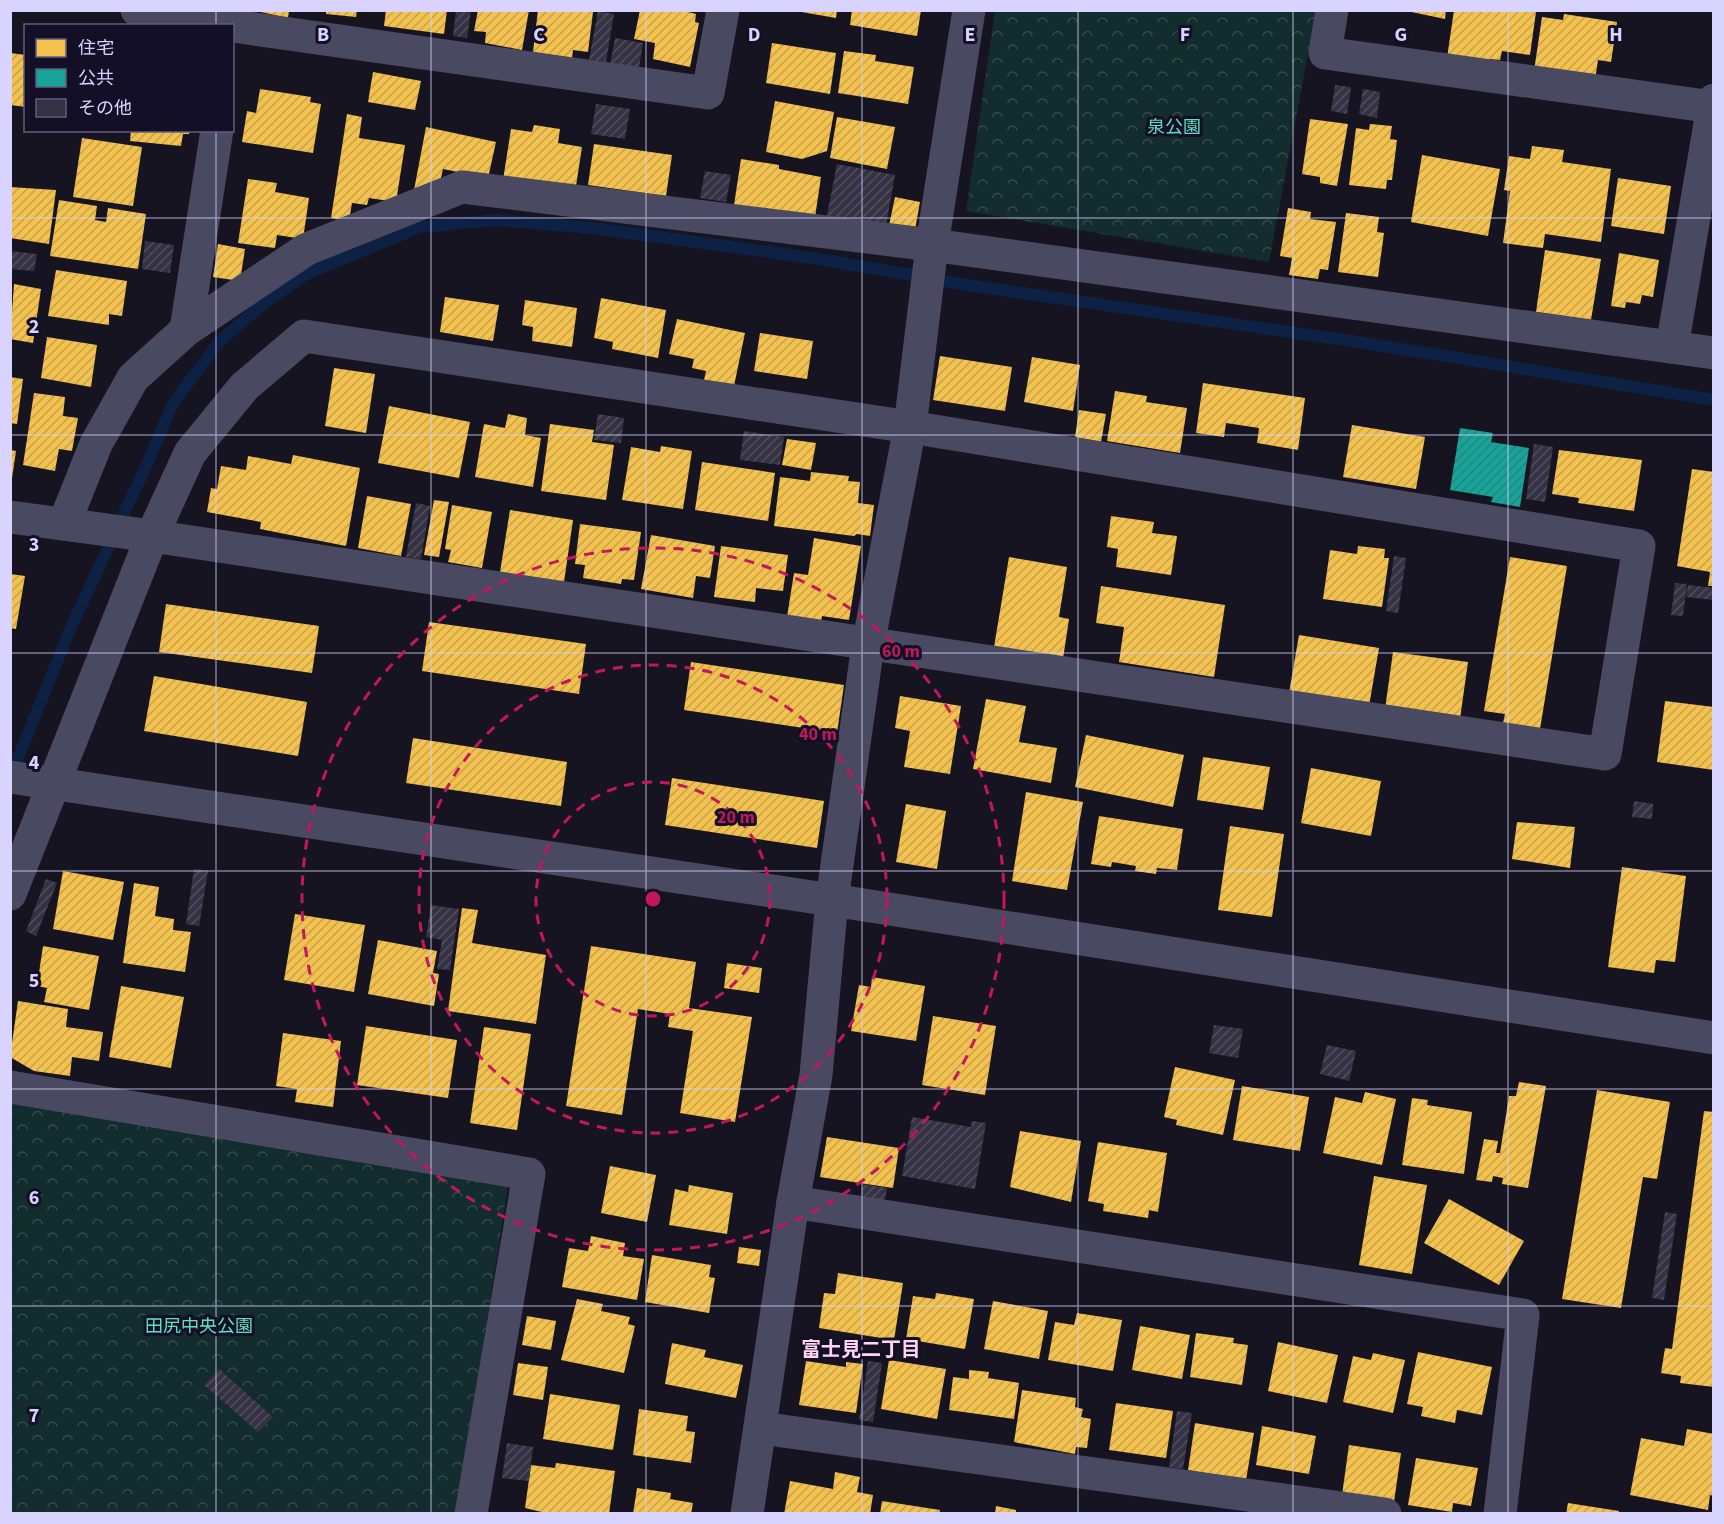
<svg xmlns="http://www.w3.org/2000/svg" width="1724" height="1524" font-family="'Source Sans 3','Noto Sans JP',sans-serif">
	<defs>
		<pattern id="forest-crowns" width="20" height="18" patternUnits="userSpaceOnUse" patternTransform="scale(1.5)"><rect width="20" height="18" fill="#132c2d"/><path d="M2 6a3 3 0 1 1 6 0M12 15a3 3 0 1 1 6 0" fill="none" stroke="#354a4c"/></pattern>
		<pattern id="homes-hatch" width="6" height="6" patternUnits="userSpaceOnUse" patternTransform="scale(1.5)"><rect width="6" height="6" fill="#f2c14e"/><path d="M-1 1l2-2M0 6l6-6M5 7l2-2" fill="none" stroke="#c6a14e"/></pattern>
		<pattern id="public-hatch" width="6" height="6" patternUnits="userSpaceOnUse" patternTransform="scale(1.5)"><rect width="6" height="6" fill="#17a398"/><path d="M-1 1l2-2M0 6l6-6M5 7l2-2" fill="none" stroke="#248581"/></pattern>
		<pattern id="building-hatch" width="6" height="6" patternUnits="userSpaceOnUse" patternTransform="scale(1.5)"><rect width="6" height="6" fill="#343243"/><path d="M-1 1l2-2M0 6l6-6M5 7l2-2" fill="none" stroke="#514f5f"/></pattern>
	</defs>
	<rect width="100%" height="100%" fill="#161421"/>
	<g fill="url(#forest-crowns)">
		<path d="M995 11H1316L1269 262 966 211Z"/>
		<path d="M10 1103 508 1187 457 1513H11Z"/>
	</g>
	<g fill="url(#homes-hatch)">
		<path d="M252 10H289L288 18Z"/>
		<path d="M326 10H357L356 17 326 14Z"/>
		<path d="M386 10H447L444 34 384 26Z"/>
		<path d="M478 10H529L522 50 485 43 486 32 474 31Z"/>
		<path d="M538 10 593 12 588 52 573 50 572 58 533 52Z"/>
		<path d="M640 10H680L696 14 695 22 699 23 690 67 653 59 655 43 634 39Z"/>
		<path d="M790 10H837L836 18Z"/>
		<path d="M852 10H921L917 36 850 25Z"/>
		<path d="M1402 10H1446L1445 19Z"/>
		<path d="M1454 10 1536 12 1530 55 1502 51 1500 60 1490 59V64L1447 58Z"/>
		<path d="M1564 14 1617 22 1611 62 1598 60 1595 80 1534 71 1542 17 1563 20Z"/>
		<path d="M772 43 836 53 830 94 766 83Z"/>
		<path d="M844 51 876 55 875 61 914 67 908 104 838 93Z"/>
		<path d="M10 53 26 55V107L10 105Z"/>
		<path d="M373 72 421 81 415 110 368 102Z"/>
		<path d="M260 89 311 97 310 102 321 104 313 153 242 142 247 111 256 113Z"/>
		<path d="M775 101 834 112 827 151 802 159 766 152Z"/>
		<path d="M347 114 362 117 359 138 405 145 396 202 369 198 367 205 352 203 349 221 331 218Z"/>
		<path d="M837 117 895 127 887 169 830 158Z"/>
		<path d="M1310 119 1348 124 1337 186 1320 183V177L1302 174Z"/>
		<path d="M1370 124 1392 126 1390 139 1397 140 1392 180H1387L1386 189 1349 185 1356 128 1369 130Z"/>
		<path d="M534 125 560 129 558 143 582 147 576 186 503 180 511 129 532 132Z"/>
		<path d="M426 127 496 142 488 178 443 169 437 195 414 190Z"/>
		<path d="M131 130H190L189 134H183L181 146 130 141Z"/>
		<path d="M82 138 142 147 133 206 73 197Z"/>
		<path d="M594 144 672 155 666 196 588 185Z"/>
		<path d="M1532 146 1564 150 1562 162 1611 169 1601 242 1545 234 1543 248 1503 243 1510 191 1504 190 1509 156 1530 159Z"/>
		<path d="M1422 155 1500 169 1488 236 1411 222Z"/>
		<path d="M741 159 779 165V169L821 177 814 224 734 205Z"/>
		<path d="M1618 178 1671 186 1664 234 1611 226Z"/>
		<path d="M248 179 277 183 275 192 309 198 303 239 277 235 275 248 238 243Z"/>
		<path d="M10 187 56 190 49 244 10 238Z"/>
		<path d="M895 197 920 202 913 241 887 235Z"/>
		<path d="M59 200 97 206 95 220 106 222 108 208 146 214 138 269 50 256Z"/>
		<path d="M1288 208 1311 212 1310 219 1336 222 1328 270 1320 269 1318 279 1289 275 1292 258 1280 256Z"/>
		<path d="M1346 213 1379 217 1377 232 1384 233 1378 277 1338 272Z"/>
		<path d="M218 244 245 249 240 281 213 277Z"/>
		<path d="M1545 250 1601 259 1591 320 1536 312Z"/>
		<path d="M1619 253 1659 260 1653 297 1642 295 1640 304 1626 302 1625 308 1611 306Z"/>
		<path d="M56 270 127 281 122 316 109 314V325L48 316Z"/>
		<path d="M14 284 41 289 33 343 10 339Z"/>
		<path d="M445 297 499 305 493 341 440 332Z"/>
		<path d="M601 298 666 310 658 358 612 349 613 342 594 338Z"/>
		<path d="M525 300 577 308 572 347 532 341 533 327 522 325Z"/>
		<path d="M677 319 745 333 734 386 704 380 706 371 692 368 694 359 669 354Z"/>
		<path d="M760 333 813 341 807 379 754 371Z"/>
		<path d="M47 337 97 345 91 387 41 378Z"/>
		<path d="M940 356 1012 367 1005 411 933 400Z"/>
		<path d="M1032 357 1080 365 1073 411 1024 402Z"/>
		<path d="M334 368 375 374 366 433 325 426Z"/>
		<path d="M10 377 23 379 17 424 10 423Z"/>
		<path d="M1203 383 1305 398 1298 450 1257 443 1259 428 1226 423 1224 437 1196 433Z"/>
		<path d="M1115 391 1147 396 1146 402 1187 408 1180 453 1107 441Z"/>
		<path d="M34 393 65 397 63 416 78 418 72 451 59 449 55 471 23 465Z"/>
		<path d="M389 406 470 422 459 478 378 463Z"/>
		<path d="M1079 410 1106 414 1101 442 1075 437Z"/>
		<path d="M508 414 527 418 525 435 541 438 533 487 475 477 484 424 505 428Z"/>
		<path d="M550 424 594 430 592 442 614 445 606 500 541 491Z"/>
		<path d="M1352 425 1425 437 1416 489 1343 477Z"/>
		<path d="M787 439 816 443 811 470 782 465Z"/>
		<path d="M661 446 692 451 683 509 622 500 631 447 660 452Z"/>
		<path d="M10 450 16 451 12 478H10Z"/>
		<path d="M1559 450 1642 460 1634 511 1578 503 1579 498 1552 494Z"/>
		<path d="M293 455 360 468 346 546 260 529 261 522 207 512 211 488 217 489 221 466 246 470 248 456 291 464Z"/>
		<path d="M702 462 775 473 768 521 695 510Z"/>
		<path d="M1692 469 1714 472V586H1708L1710 572 1677 566Z"/>
		<path d="M811 472 849 476 848 481 860 482 858 503 874 505 870 536 857 534 854 536 774 526 780 477 810 481Z"/>
		<path d="M367 496 411 504 401 556 358 548Z"/>
		<path d="M434 500 449 502 439 557 424 555Z"/>
		<path d="M452 505 492 512 482 568 448 562 451 550 445 549Z"/>
		<path d="M510 510 573 520 564 582 500 572Z"/>
		<path d="M1111 516 1154 522 1152 533 1177 536 1171 575 1116 567 1118 549 1107 547Z"/>
		<path d="M580 524 641 532 634 580 622 579 621 584 583 578 585 565 575 564Z"/>
		<path d="M651 535 715 546 710 578 696 576 693 598 641 589Z"/>
		<path d="M814 538 861 546 849 620 822 616 821 623 787 617 794 573 808 575Z"/>
		<path d="M721 546 788 555 783 591 756 588 755 602 714 597Z"/>
		<path d="M1358 546 1385 549 1384 558H1389L1382 607 1323 599 1330 550 1357 554Z"/>
		<path d="M1009 557 1067 567 1059 617 1069 619 1063 659 994 647Z"/>
		<path d="M1510 557 1567 566 1540 729 1503 723 1505 714 1484 711Z"/>
		<path d="M10 574 25 576 16 629 10 628Z"/>
		<path d="M1101 586 1225 605 1214 677 1119 662 1124 627 1096 623Z"/>
		<path d="M166 604 319 626 312 673 159 652Z"/>
		<path d="M429 622 586 644 579 694 422 671Z"/>
		<path d="M1299 635 1379 648 1369 706 1289 693Z"/>
		<path d="M1393 652 1468 662 1460 719 1385 709Z"/>
		<path d="M691 662 844 685 837 733 684 710Z"/>
		<path d="M154 676 307 702 298 756 144 731Z"/>
		<path d="M900 696 961 706 950 774 904 767 910 731 895 728Z"/>
		<path d="M986 699 1026 706 1019 742 1057 748 1051 783 973 769Z"/>
		<path d="M1665 701 1714 707V770L1657 762Z"/>
		<path d="M1086 735 1184 755 1173 807 1075 787Z"/>
		<path d="M413 738 567 762 561 806 406 783Z"/>
		<path d="M1203 757 1270 767 1263 810 1197 800Z"/>
		<path d="M1311 768 1381 781 1371 836 1301 823Z"/>
		<path d="M672 778 824 801 817 848 665 825Z"/>
		<path d="M1026 792 1083 802 1067 890 1012 881Z"/>
		<path d="M906 804 946 811 937 869 896 862Z"/>
		<path d="M1099 816 1183 829 1177 870 1157 868 1156 874 1135 871 1136 866 1112 862 1111 867 1091 864Z"/>
		<path d="M1517 822 1575 827 1570 868 1512 859Z"/>
		<path d="M1230 826 1284 834 1272 917 1218 910Z"/>
		<path d="M1622 867 1686 876 1675 962 1656 960 1654 973 1608 967Z"/>
		<path d="M63 871 124 882 113 940 53 929Z"/>
		<path d="M134 883 159 887 155 916 174 919 173 930 191 932 185 972 123 963Z"/>
		<path d="M462 908 478 910 472 943 546 955 536 1024 448 1011Z"/>
		<path d="M295 914 365 925 354 992 284 980Z"/>
		<path d="M378 940 437 951 433 973 439 974 434 1006 368 994Z"/>
		<path d="M43 946 99 956 89 1010 44 1002 47 988 37 986Z"/>
		<path d="M591 946 696 962 689 1008 752 1017 735 1122 680 1113 693 1031 668 1027 670 1014 638 1009 622 1115 566 1106Z"/>
		<path d="M727 963 762 968 759 993 724 988Z"/>
		<path d="M872 977 925 986 916 1041 851 1031 859 985 871 987Z"/>
		<path d="M121 986 184 997 171 1068 109 1057Z"/>
		<path d="M18 1001 68 1009 66 1027 103 1032 99 1061 72 1057 70 1076 34 1071 10 1057Z"/>
		<path d="M933 1016 996 1026 985 1095 922 1085Z"/>
		<path d="M366 1026 457 1040 448 1098 357 1085Z"/>
		<path d="M484 1027 531 1034 517 1130 470 1123Z"/>
		<path d="M283 1033 341 1041 333 1107 295 1102 297 1089 276 1086Z"/>
		<path d="M1175 1067 1235 1080 1223 1135 1176 1125 1177 1120 1164 1117Z"/>
		<path d="M1519 1082 1546 1086 1528 1188 1502 1184 1503 1178 1493 1176 1492 1182 1476 1180 1484 1139 1498 1141 1496 1153H1500L1509 1096H1516Z"/>
		<path d="M1242 1086 1309 1097 1300 1151 1233 1140Z"/>
		<path d="M1597 1090 1670 1102 1657 1179 1643 1177 1621 1308 1562 1299Z"/>
		<path d="M1365 1092 1396 1099 1382 1165 1323 1153 1335 1097 1362 1103Z"/>
		<path d="M1412 1098 1428 1100 1427 1105 1472 1112 1464 1174 1402 1165Z"/>
		<path d="M1704 1111 1714 1112V1387L1680 1383 1681 1376 1661 1373 1665 1348 1672 1349Z"/>
		<path d="M1020 1131 1081 1141 1071 1202 1010 1187Z"/>
		<path d="M827 1137 899 1148 893 1188 820 1177Z"/>
		<path d="M1098 1142 1167 1153 1158 1212 1149 1210 1148 1218 1103 1211 1104 1204 1088 1201Z"/>
		<path d="M610 1166 656 1175 647 1222 601 1213Z"/>
		<path d="M1374 1176 1427 1185 1412 1274 1359 1265Z"/>
		<path d="M689 1185 733 1193 727 1234 669 1225 675 1189 688 1192Z"/>
		<path d="M1449 1199 1524 1241 1499 1285 1424 1243Z"/>
		<path d="M591 1236 625 1243 623 1256 644 1259 637 1300 562 1287 569 1248 588 1251Z"/>
		<path d="M739 1247 761 1250 759 1266 737 1263Z"/>
		<path d="M652 1255 711 1265 709 1277 715 1278 709 1313 645 1302Z"/>
		<path d="M838 1273 903 1283 894 1340 819 1328 824 1293 835 1294Z"/>
		<path d="M936 1293 974 1299 965 1349 906 1339 913 1296 935 1299Z"/>
		<path d="M577 1299 603 1304 601 1311 630 1317 628 1324 635 1326 624 1373 561 1360Z"/>
		<path d="M993 1301 1048 1311 1039 1359 984 1349Z"/>
		<path d="M1077 1313 1122 1320 1113 1371 1048 1360 1055 1322 1074 1325Z"/>
		<path d="M527 1316 556 1321 551 1350 522 1345Z"/>
		<path d="M1140 1326 1190 1335 1182 1379 1132 1370Z"/>
		<path d="M1196 1333 1234 1338 1233 1343 1248 1345 1242 1385 1190 1377Z"/>
		<path d="M1278 1342 1338 1355 1327 1403 1268 1391Z"/>
		<path d="M672 1343 706 1350 704 1357 743 1365 736 1398 665 1384Z"/>
		<path d="M1418 1352 1492 1367 1482 1415 1457 1410 1455 1423 1421 1416 1423 1407 1407 1404Z"/>
		<path d="M1373 1353 1405 1360 1393 1413 1343 1402 1353 1356 1371 1360Z"/>
		<path d="M889 1360 946 1369 937 1419 881 1409Z"/>
		<path d="M806 1361 846 1367V1362L863 1364 856 1413 799 1405Z"/>
		<path d="M518 1363 548 1367 543 1400 513 1395Z"/>
		<path d="M969 1370 989 1372 988 1378 1019 1383 1014 1419 949 1410 953 1377 969 1379Z"/>
		<path d="M1022 1390 1076 1398 1075 1407 1083 1409 1081 1417 1091 1419 1087 1448 1076 1447 1075 1454 1014 1442Z"/>
		<path d="M550 1394 620 1405 613 1450 543 1439Z"/>
		<path d="M1116 1403 1173 1411 1166 1458 1109 1450Z"/>
		<path d="M639 1409 688 1416 686 1431 695 1432 691 1463 633 1455Z"/>
		<path d="M1195 1423 1254 1433 1246 1480 1188 1470Z"/>
		<path d="M1262 1426 1316 1436 1309 1474 1256 1465Z"/>
		<path d="M1687 1429 1714 1434V1496L1710 1495 1708 1510 1630 1495 1641 1438 1684 1446Z"/>
		<path d="M1349 1445 1401 1453 1394 1502 1342 1495Z"/>
		<path d="M1416 1458 1478 1468 1471 1506 1453 1503 1452 1512 1408 1505Z"/>
		<path d="M556 1463 615 1471 609 1514H550L525 1508 531 1465 555 1468Z"/>
		<path d="M835 1472 860 1477 857 1492 873 1495 870 1514H784L790 1481 833 1489Z"/>
		<path d="M637 1488 671 1493 670 1499 693 1503 691 1514H633Z"/>
		<path d="M882 1501 940 1510 939 1514H880Z"/>
		<path d="M1568 1503 1619 1511 1618 1514H1566Z"/>
		<path d="M996 1506 1016 1510V1514H995Z"/>
	</g>
	<path fill="url(#public-hatch)" d="M1460 428 1493 433 1491 442 1529 448 1520 507 1491 502 1493 497 1450 490Z"/>
	<g fill="none" stroke-linecap="round" stroke-linejoin="round">
		<path stroke="#0d2144" stroke-width="12" d="M11 775 72 625 148 462 173 403 219 342 264 303 306 274 420 227 496 220 592 228 813 258 974 286 1365 343 1714 400"/>
	</g>
	<g fill="url(#building-hatch)">
		<path d="M456 10H471L467 38 453 36Z"/>
		<path d="M598 11 614 14 606 62 589 60Z"/>
		<path d="M615 38 643 43 639 68 610 64Z"/>
		<path d="M1335 85 1351 87 1347 114 1331 111Z"/>
		<path d="M1363 89 1380 92 1377 118 1359 114Z"/>
		<path d="M596 104 630 109 625 139 591 134Z"/>
		<path d="M837 164 895 175 885 231 826 220Z"/>
		<path d="M705 171 731 175 726 202 700 198Z"/>
		<path d="M145 241 174 245 170 273 142 269Z"/>
		<path d="M10 251 37 254 34 271 10 269Z"/>
		<path d="M598 414 624 418 621 443 594 440Z"/>
		<path d="M744 431 784 437 780 465 740 460Z"/>
		<path d="M1534 444 1553 447 1545 502 1526 499Z"/>
		<path d="M416 503 430 506 421 559 406 557Z"/>
		<path d="M1394 556 1406 558 1398 613 1386 611Z"/>
		<path d="M1675 583 1687 584 1683 616 1671 615Z"/>
		<path d="M1688 585 1714 588V600L1686 597Z"/>
		<path d="M1634 801 1653 804 1652 819 1632 817Z"/>
		<path d="M194 869 208 871 199 926 186 924Z"/>
		<path d="M46 879 57 883 36 936 26 931Z"/>
		<path d="M431 905 459 909 450 970 437 969 442 940 426 937Z"/>
		<path d="M1214 1025 1243 1029 1238 1058 1209 1053Z"/>
		<path d="M1327 1045 1356 1051 1349 1081 1320 1074Z"/>
		<path d="M912 1117 971 1127 972 1121 986 1123 975 1189 902 1176Z"/>
		<path d="M863 1184 887 1188 884 1204 860 1201Z"/>
		<path d="M1665 1212 1677 1214 1664 1300 1652 1298Z"/>
		<path d="M868 1361 882 1363 873 1422 859 1420Z"/>
		<path d="M219 1369 273 1417 258 1432 204 1385Z"/>
		<path d="M1177 1411 1192 1413 1183 1469 1169 1467Z"/>
		<path d="M507 1443 533 1447 529 1481 502 1478Z"/>
	</g>
	<g fill="none" stroke-linecap="round" stroke-linejoin="round">
		<g stroke="#4a4962" stroke-width="33">
			<path d="M137 10 232 26"/>
			<path d="M1332 10 1325 53 1713 107"/>
			<path d="M233 26 708 93 723 10"/>
			<path d="M186 330 217 130"/>
			<path d="M1672 347 1714 100"/>
			<path d="M10 517 152 536 1605 754 1639 546 910 427 304 336 244 387 190 453 152 536 10 894"/>
			<path d="M64 524 96 444 133 378 186 330 307 249 462 187 932 245 1714 353"/>
			<path d="M10 777 832 900 1714 1038"/>
			<path d="M10 1087 529 1174 471 1514"/>
			<path d="M793 1202 1523 1315 1500 1514"/>
			<path d="M761 1428 1385 1514"/>
			<path d="M747 1514 793 1202 816 1075 832 900 868 645 910 427 932 245 969 10"/>
		</g>
	</g>
	<path fill="none" stroke="#d9d4ff" stroke-width="1.5" stroke-opacity="0.55" d="M216 10V26M431 10V1514M646 10V1514M862 10V1514M1078 10V1514M1293 10V1514M1508 10V1514M216 130V1514M10 218H1714M10 435H1714M10 653H1714M10 871H1714M10 1089H1714M10 1306H1714"/>
	<g fill="none" stroke="#c2185b" stroke-width="3" stroke-dasharray="10 8">
		<circle cx="653" cy="899" r="117"/>
		<circle cx="653" cy="899" r="234"/>
		<circle cx="653" cy="899" r="351"/>
	</g>
	<g text-anchor="middle" dominant-baseline="central" stroke-width="6" stroke-linejoin="round" paint-order="stroke">
		<g font-size="18" fill="#5fe0c0" stroke="#130f26">
			<text x="1174" y="127">泉公園</text>
			<text x="199" y="1326">田尻中央公園</text>
		</g>
		<g font-size="20" font-weight="bold" fill="#ffd6f0" stroke="#130f26">
			<text x="861" y="1350">富士見二丁目</text>
		</g>
	</g>
	<g font-size="20" text-anchor="middle" font-weight="bold" fill="#d9d4ff" stroke="#130f26" stroke-width="6" stroke-linejoin="round" paint-order="stroke">
		<text x="323" y="41">B</text>
		<text x="539" y="41">C</text>
		<text x="754" y="41">D</text>
		<text x="970" y="41">E</text>
		<text x="1185" y="41">F</text>
		<text x="1401" y="41">G</text>
		<text x="1616" y="41">H</text>
		<text x="34" y="333">2</text>
		<text x="34" y="551">3</text>
		<text x="34" y="769">4</text>
		<text x="34" y="987">5</text>
		<text x="34" y="1204">6</text>
		<text x="34" y="1422">7</text>
	</g>
	<circle cx="653" cy="899" r="9" fill="#c2185b" stroke="#130f26" stroke-width="3"/>
	<g font-size="18" text-anchor="middle" font-weight="bold" fill="#c2185b" stroke="#130f26" stroke-width="6" stroke-linejoin="round" paint-order="stroke">
		<text x="901" y="657">60 m</text>
		<text x="818" y="740">40 m</text>
		<text x="736" y="823">20 m</text>
	</g>
	<rect width="1724" height="1524" fill="none" stroke="#d9d4ff" stroke-width="24"/>
	<rect x="24" y="24" width="210" height="108" fill="#130f26" stroke="#625e7d" stroke-width="1.5"/>
	<rect x="36" y="39" width="30" height="18" fill="#f2c14e" stroke="#625e7d" stroke-width="1.5"/>
	<text x="78" y="54" font-size="18" fill="#d9d4ff">住宅</text>
	<rect x="36" y="69" width="30" height="18" fill="#17a398" stroke="#625e7d" stroke-width="1.5"/>
	<text x="78" y="84" font-size="18" fill="#d9d4ff">公共</text>
	<rect x="36" y="99" width="30" height="18" fill="#343243" stroke="#625e7d" stroke-width="1.5"/>
	<text x="78" y="114" font-size="18" fill="#d9d4ff">その他</text>
</svg>
